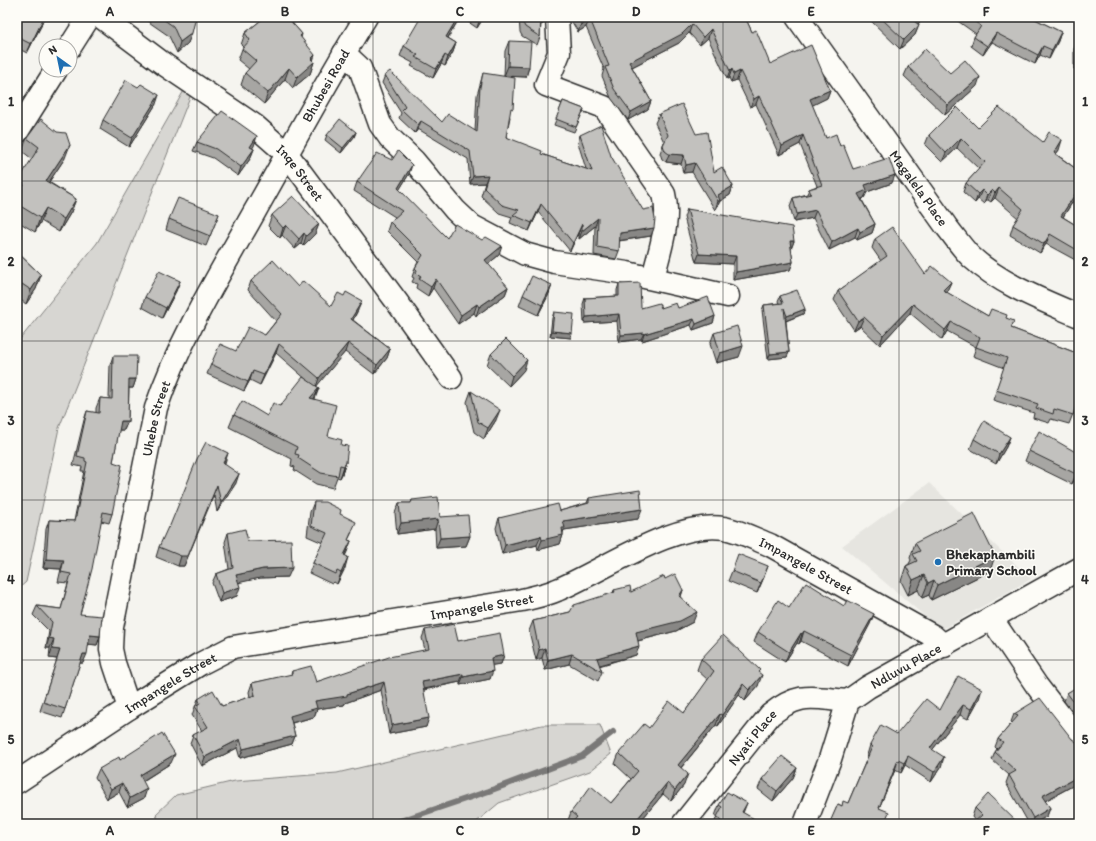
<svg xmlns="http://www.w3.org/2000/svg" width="1096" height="841" font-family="Itim,sans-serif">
	<rect width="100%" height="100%" fill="#f5f4ef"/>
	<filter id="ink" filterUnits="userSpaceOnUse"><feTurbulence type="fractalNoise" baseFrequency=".025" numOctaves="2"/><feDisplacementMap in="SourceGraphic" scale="8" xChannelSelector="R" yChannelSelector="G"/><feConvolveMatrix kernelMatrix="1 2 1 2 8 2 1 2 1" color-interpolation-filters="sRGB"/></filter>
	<g filter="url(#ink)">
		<path fill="#e6e5e0" d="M929 483 1031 579 941 630 842 546Z"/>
		<g fill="#d7d6d2" stroke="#81807e">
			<path d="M190 80 195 84 59 428 26 582 17 590V343L97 243Z"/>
			<path d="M542 725H600L611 754 590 771 499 803 474 824H159L156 814 176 795 235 781 337 773Z"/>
		</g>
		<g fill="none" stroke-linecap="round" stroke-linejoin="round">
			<path stroke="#797877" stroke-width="6" d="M391 824 489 791 582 756 613 732"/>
			<g stroke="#2b2b2b" stroke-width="25">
				<g id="street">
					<path id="s1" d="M101 17 165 65 254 125 287 154 397 302 451 378"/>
					<path d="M557 17 559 53 546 85 604 107 664 194C671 221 659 252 653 278"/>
					<path id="s2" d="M797 17 946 226C954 236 962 248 971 257 1002 285 1042 300 1079 316"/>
					<path d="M70 47 89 17"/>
					<path d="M344 53 360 68 380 124 390 138 414 161 455 210 472 226 525 254 554 262 627 273 728 296"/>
					<path d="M17 132 56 70"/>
					<path d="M991 618 1037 686 1079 740"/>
					<path id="s3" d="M129 708 114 663 111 649 112 627 156 408C180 338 219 275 255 211 292 146 327 80 366 17"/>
					<path id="s4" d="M17 782 129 708 200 664 233 647 522 600C534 597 546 595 557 590 603 571 674 520 724 528 740 531 755 539 770 545L933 636 944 646"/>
					<path id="s5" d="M683 824 770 715C800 691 813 698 848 701"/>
					<path id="s6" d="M805 824 830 759 848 701 868 687 1079 569"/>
				</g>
			</g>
			<use href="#street" stroke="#fdfcf7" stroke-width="22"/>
		</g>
		<g fill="#a7a6a3" stroke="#2b2b2b">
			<path d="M17 17 41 26 27 53 17 48Z"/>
			<path d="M143 17H196L188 43 177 53 169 36 143 18Z"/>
			<path d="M265 17H300L292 23 302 34 301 38 314 62 310 74 293 88 285 79 264 104 241 85 245 73 249 69 238 60 242 49 243 47 241 45 245 33Z"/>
			<path d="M460 17 448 38 456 43 453 52 445 66 441 64 433 78 411 66 413 63 400 56 404 46Z"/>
			<path d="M461 17H484L477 28Z"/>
			<path d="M519 17H545L543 24H541L540 37 537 45 522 36 520 32Z"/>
			<path d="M569 17H745L752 32 770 64 830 90 827 98 812 105 826 138 840 146 853 169 892 183 867 192 864 198 862 200 875 224 872 233 857 240 855 237 829 250 813 218 794 222 790 206 793 198 807 194 809 189 817 186 800 144 779 155 756 104 750 107 737 80 731 82 729 78 727 79 708 38 700 45 689 33 679 43 632 67 651 101 648 109 628 120 611 98 602 76 604 69 586 27 578 32Z"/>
			<path d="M867 17H921L919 23 917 24 919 25 915 35 900 49Z"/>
			<path d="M952 17H1031L1061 32 1058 41 1049 59 1040 55 1035 64 992 42 983 55 971 46 974 37 976 34Z"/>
			<path d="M509 41 529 67 526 77 504 76 505 51Z"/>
			<path d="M1077 41H1079V69H1074V49Z"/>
			<path d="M908 67 950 73 977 86 945 115 904 76Z"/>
			<path d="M483 73 510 117 506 137 541 154 586 169 578 143 580 135 611 156 651 236 619 241V251L616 259 594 255 595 226 579 239V232L570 251 538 212 529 231 510 223 512 217 499 213 481 196 485 183 470 184 468 159 418 129 415 133 399 118 401 113 382 83 385 75 442 122 475 131 477 95 481 81Z"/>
			<path d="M563 101 584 109 574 132 554 125Z"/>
			<path d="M156 104 129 147 100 129 103 120Z"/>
			<path d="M659 114 696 134 714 172 733 186 730 195 720 201 716 209 715 210 692 172 683 173 681 164 666 162 662 159 660 153 664 142 655 123Z"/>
			<path d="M978 128 1043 142 1059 150 1056 154 1079 171V192L1063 217 1079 227V262L1046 244 1040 253 1010 235 1013 225 1018 218 995 198 991 202 988 200 984 204 978 199 975 203 963 192 966 183 979 169 957 148 942 162 925 145 929 135Z"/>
			<path d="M356 132 354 137 341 153 325 140 327 135Z"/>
			<path d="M27 138 65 158 49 182 76 199 71 212 59 232 41 221 35 232 17 221V184L32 159 22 151Z"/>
			<path d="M197 142 254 146 252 148 254 149 250 159 238 176 213 158 193 151Z"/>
			<path d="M409 174 399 190 447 238 499 255 488 264 508 287 505 295 476 316 474 313 458 324 433 288 428 296 416 288 417 284 412 282 414 278 412 277 415 268 418 262 387 231 390 222 395 217 354 191 357 182Z"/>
			<path d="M687 209 794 241 791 249 793 262 790 270 733 280V264L696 262 684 217Z"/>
			<path d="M219 214 206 246 166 230 169 219Z"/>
			<path d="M272 215 319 224 315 234 303 246 301 244 295 249 282 235 280 238 268 226Z"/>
			<path d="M875 239 925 274 951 282 946 292 988 316 1006 318 1011 328 1079 354V416L1073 414 1069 424 1051 419 1049 423 1033 418 1034 413 993 400 1004 368 973 356 976 347 947 331 942 340 910 313 880 345 860 326 854 330 834 300 838 291 881 261 872 248Z"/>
			<path d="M17 252 41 275 36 289 26 304 18 298H17Z"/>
			<path d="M180 281 176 291 162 318 142 307 145 297Z"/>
			<path d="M251 281 298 287 331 306 358 310 353 320 390 349 387 358 374 374 345 352 316 386 319 388 315 399 328 436 341 445 346 462 342 474 340 478 337 477 333 488 316 484 294 470 295 467 291 466 292 459 229 427 234 415 267 416 280 406 308 381 276 353 260 385 250 380 244 391 207 374 211 364 236 351 265 335 276 321 248 290Z"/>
			<path d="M619 284 641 308H678L715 316 713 323 693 330 691 325 642 341 641 339 619 342 617 321 584 323 583 304 585 298 617 296V290Z"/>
			<path d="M552 285 548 296 538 315 519 306 523 295Z"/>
			<path d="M780 296 805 309 803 314 786 321 789 352 787 357 768 359 762 310 764 305 779 303 778 301Z"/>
			<path d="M554 312 572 333 571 338 550 336 552 318Z"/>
			<path d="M714 333 739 357 716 363 710 344Z"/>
			<path d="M491 354 524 370 509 386 487 365Z"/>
			<path d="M113 356 136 379 133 388H129L128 421 124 430H119L113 462 112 514 109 523 101 521 80 614 100 636 97 645 88 644 83 663H80L62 718 40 711 57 659 49 658 50 648H46L49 631 33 615 37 606 61 609 68 583 58 582 61 569 43 568 46 529 49 520 74 521 84 471H81L82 467 73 465 84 420 87 411 96 413V408L100 398 109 399 110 365Z"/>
			<path d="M471 391 496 420 484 439 474 432 467 402Z"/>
			<path d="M1010 437 1006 447 996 464 970 449 974 439Z"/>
			<path d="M1029 451 1079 470 1072 484 1025 461Z"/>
			<path d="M224 464 236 483 217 512 214 495 184 566H178L156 557 159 547 169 528Z"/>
			<path d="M589 498 638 519 564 530 563 533V535L560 544 538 550 537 545 502 554 496 528 499 518 560 511 587 503Z"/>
			<path d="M412 500 440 517 470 536 466 546 436 548 435 529 397 534 395 513 399 503H411Z"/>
			<path d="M314 502 340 514 352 532 348 540 351 541 345 556V568L337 584 334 582 332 584 309 573 313 563 323 543 307 536 310 512Z"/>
			<path d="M228 533 248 541 288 577 260 578 239 582 237 596 219 602 212 583 216 574 229 569 225 542Z"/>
			<path d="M915 543 990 571 931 600 929 595 922 598 918 590 908 595 901 581 906 566 909 564 911 560 910 558Z"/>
			<path d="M732 571 764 577 757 593 728 581Z"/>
			<path d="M665 579 683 590 680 598 693 622 676 631 638 641 636 655 599 666 602 672 598 681 569 664 545 670 542 658 536 660 529 631 533 621 570 612 613 593 614 590 631 592Z"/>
			<path d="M844 606 874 614 870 624 848 666 801 641 799 644 797 643 785 662 754 642 758 632 789 608Z"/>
			<path d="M425 630 458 641 504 655 501 664 492 665 490 679 460 685V682L424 690 426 727 389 734 381 690 345 703 344 705 317 709 314 717 292 723 295 736 292 744 240 758 237 748 202 766 190 743 193 735 202 731 192 715 198 699 222 706 250 697 249 692 252 683 291 675 292 671 316 682 425 650 422 638Z"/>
			<path d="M701 659 759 673 758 686 745 701 739 695 718 726 716 725 681 768 684 785 671 801 663 794 638 824H568L567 823 571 812 611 803 631 779 615 764 619 753 649 728 684 713 708 680 697 670Z"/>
			<path d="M1079 687V721L1064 701 1067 693Z"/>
			<path d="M979 699 968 719 960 715 932 750 941 767 931 782 905 765 901 773 895 770 879 808 885 824H830L838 804 842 806 848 803 868 756 867 755 870 745 897 734 940 710Z"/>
			<path d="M1014 714 1072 739 1078 743 1079 744V790L1076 784 1045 801 1050 808 1047 816 1034 824H1029L1006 783 1009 775 992 760 995 752 997 749 995 747 998 739 1012 723 1011 722Z"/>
			<path d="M120 760 171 763 143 781 144 798 127 807 119 792 107 799 95 778 99 769Z"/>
			<path d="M797 768 793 778 773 801 758 789 762 779Z"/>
			<path d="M719 805 743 813 763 824H714L717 816H715Z"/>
			<path d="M975 808 1019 824 975 821 972 817Z"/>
		</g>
		<g fill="#888785" stroke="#2b2b2b">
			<path d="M44 17 41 26 27 53 31 44Z"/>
			<path d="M289 17H300L284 29 288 18Z"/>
			<path d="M458 17H460L443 46 446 37Z"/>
			<path d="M481 17H484L477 28 480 18Z"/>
			<path d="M541 17H545L543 24H538Z"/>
			<path d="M918 17H921L919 23 911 31 914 21Z"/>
			<path d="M590 19 586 27 578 32 581 24Z"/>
			<path d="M692 24 689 33 679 43 626 70 629 62Z"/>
			<path d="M919 25 915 35 900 49 904 40Z"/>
			<path d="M711 29 708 38 700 45 703 37Z"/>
			<path d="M1061 32 1058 41 1049 59 1052 50Z"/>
			<path d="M192 33 188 43 177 53 180 42Z"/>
			<path d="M996 33 992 42 983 55 987 46Z"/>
			<path d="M456 43 453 52 445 66 448 57Z"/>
			<path d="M1043 46 1040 55 1035 64 1038 55Z"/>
			<path d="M315 55 312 64 314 62 310 74 293 88 297 77 311 59Z"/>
			<path d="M445 55 441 64 433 78 436 69Z"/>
			<path d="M1076 61H1079V69H1074Z"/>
			<path d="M508 66 529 67 526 77 504 76Z"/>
			<path d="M289 68 285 79 264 104 268 93Z"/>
			<path d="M732 69 729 78 727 79 730 71Z"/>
			<path d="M740 71 737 80 731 82 734 74Z"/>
			<path d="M980 77 977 86 945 115 948 105Z"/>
			<path d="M830 90 827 98 807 108 810 99Z"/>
			<path d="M159 95 156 104 129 147 132 138Z"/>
			<path d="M759 96 756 104 750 107 754 99Z"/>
			<path d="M651 101 648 109 628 120 631 112Z"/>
			<path d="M421 121 418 129 415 133 418 125Z"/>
			<path d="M356 132 354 137 341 153 343 148Z"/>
			<path d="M803 135 800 144 779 155 782 146Z"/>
			<path d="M257 136 254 146 247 156 250 147Z"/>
			<path d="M961 138 957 148 942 162 946 153Z"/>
			<path d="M1062 140 1059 150 1050 162 1054 153Z"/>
			<path d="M70 145 65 158 41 194 46 181Z"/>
			<path d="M254 149 250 159 238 176 241 167Z"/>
			<path d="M669 154 684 155 681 164 666 162Z"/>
			<path d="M695 163 692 172 683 173 686 165Z"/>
			<path d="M412 165 409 174 395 197 398 188Z"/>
			<path d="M488 175 485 183 470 184 473 176Z"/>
			<path d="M895 175 892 183 867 192 864 198 855 202 858 194 865 185Z"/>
			<path d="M733 186 730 195 720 201 716 209 715 210 718 201V195Z"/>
			<path d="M999 188 995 198 991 202 995 193Z"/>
			<path d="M1079 188V192L1057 226 1061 216Z"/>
			<path d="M982 190 978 199 975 203 978 194Z"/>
			<path d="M992 190 988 200 984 204 987 195Z"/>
			<path d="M76 199 71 212 59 232 64 219Z"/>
			<path d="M541 204 538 212 529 231 532 223Z"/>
			<path d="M46 208 41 221 35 232 40 218Z"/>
			<path d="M816 210 813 218 794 222 797 214Z"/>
			<path d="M598 218 595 226 579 239 582 231Z"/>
			<path d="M319 224 315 234 303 246 306 236Z"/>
			<path d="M582 224 579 232 570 251 573 243Z"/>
			<path d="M875 224 872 233 857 240 860 232Z"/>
			<path d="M286 225 282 235 280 238 283 228Z"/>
			<path d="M654 228 651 236 617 241 620 233Z"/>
			<path d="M858 228 855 237 829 250 832 242Z"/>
			<path d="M304 233 301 244 295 249 299 239Z"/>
			<path d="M1050 234 1046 244 1040 253 1044 244Z"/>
			<path d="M790 241H794L791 249Z"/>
			<path d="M502 246 499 255 482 269 485 260Z"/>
			<path d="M699 254 736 256 733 264 696 262Z"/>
			<path d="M793 262 790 270 733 280 736 272Z"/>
			<path d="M41 275 36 289 26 304 31 290Z"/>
			<path d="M436 279 433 288 428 296 431 287Z"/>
			<path d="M180 281 176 291 162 318 166 308Z"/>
			<path d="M951 282 947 291 940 300 943 290Z"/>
			<path d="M22 284 18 298H17V290Z"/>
			<path d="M552 285 548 296 538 315 542 305Z"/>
			<path d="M508 287 505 295 476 316 479 307Z"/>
			<path d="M362 301 358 310 348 329 351 319Z"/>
			<path d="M477 304 474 313 458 324 461 315Z"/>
			<path d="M913 304 910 313 880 345 883 335Z"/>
			<path d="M805 309 803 314 785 321 787 316Z"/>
			<path d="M619 314 617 321 584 323 586 317Z"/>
			<path d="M715 316 713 323 693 330 696 324Z"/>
			<path d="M864 317 860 326 854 330 858 321Z"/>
			<path d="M694 319 691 325 642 341 644 334Z"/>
			<path d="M951 322 947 331 942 340 945 330Z"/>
			<path d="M552 331 572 333 571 338 550 336Z"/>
			<path d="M644 333 641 339 619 342 621 335Z"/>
			<path d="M348 343 345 352 316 387 319 378Z"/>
			<path d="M279 344 276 353 260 385 264 375Z"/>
			<path d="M743 346 739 357 716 363 720 353Z"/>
			<path d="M390 349 387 358 374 374 377 365Z"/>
			<path d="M789 352 787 357 768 359 770 354Z"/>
			<path d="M527 360 524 370 509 386 512 376Z"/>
			<path d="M253 371 250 380 244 391 248 382Z"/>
			<path d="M129 379H136L133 388H125Z"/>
			<path d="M319 388 314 399 310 398Z"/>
			<path d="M500 410 496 420 484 439 488 428Z"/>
			<path d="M121 421H128L124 430H118Z"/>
			<path d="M1010 437 1006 447 996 464 999 454Z"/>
			<path d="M228 453 225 463 219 473 223 463Z"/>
			<path d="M346 462 342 474 340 478 344 466Z"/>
			<path d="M1079 468V470L1072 484 1076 474Z"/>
			<path d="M239 474 236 483 217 512 221 503Z"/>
			<path d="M217 485 184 566H178L181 556Z"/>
			<path d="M642 509 638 519 564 530 562 535H563L560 544 538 550 542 540 563 521Z"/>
			<path d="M438 519 435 529 397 534 401 523Z"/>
			<path d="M470 536 466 546 436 548 440 538Z"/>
			<path d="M541 536 537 545 502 554 505 545Z"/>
			<path d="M351 541 347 552 340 566 344 555Z"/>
			<path d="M995 556 990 571 931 600 937 585Z"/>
			<path d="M348 557 345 568 337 584 341 573Z"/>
			<path d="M46 559 64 560 61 569 43 568Z"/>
			<path d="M768 566 764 577 757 593 761 583Z"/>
			<path d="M292 568 288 577 260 578 233 584 236 575 263 569Z"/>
			<path d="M924 575 918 590 908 595 913 580Z"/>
			<path d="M934 580 929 595 922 598 928 583Z"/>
			<path d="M240 587 237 596 219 602 222 593Z"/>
			<path d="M683 590 680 600 679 596Z"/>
			<path d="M697 612 693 622 676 631 633 642 636 632Z"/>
			<path d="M874 614 870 624 848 666 851 655Z"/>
			<path d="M804 631 801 641 799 644 802 634Z"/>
			<path d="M801 633 797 643 785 662 789 652Z"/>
			<path d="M90 635 100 636 97 645 86 644Z"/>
			<path d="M49 638 54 639 50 648H46Z"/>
			<path d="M639 646 636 655 593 667 597 658Z"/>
			<path d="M545 648 542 658 536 660 539 650Z"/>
			<path d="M52 649 60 650 57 659 49 658Z"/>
			<path d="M83 654H87L83 663H80Z"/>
			<path d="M572 654 569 664 545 670 548 660Z"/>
			<path d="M504 655 501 664 487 666 491 658Z"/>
			<path d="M493 671 490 679 460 685 463 677Z"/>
			<path d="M463 674 460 682 419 690 422 682Z"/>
			<path d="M762 675 758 686 745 701 749 690Z"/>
			<path d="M384 682 381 690 345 703 344 705 317 709 314 717 287 724 290 716 315 701 347 694Z"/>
			<path d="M743 684 739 695 718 726 722 715Z"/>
			<path d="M982 689 979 699 968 719 971 709Z"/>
			<path d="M963 705 960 715 926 758 930 748Z"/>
			<path d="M720 714 716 725 674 776 678 765Z"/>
			<path d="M429 718 426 727 389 734 392 725Z"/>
			<path d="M295 736 292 744 240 758 243 749Z"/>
			<path d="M240 739 237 748 202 766 205 757Z"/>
			<path d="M175 754 171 763 136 785 140 775Z"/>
			<path d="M908 756 905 765 901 773 904 763Z"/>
			<path d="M944 757 941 767 931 782 934 772Z"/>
			<path d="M898 760 895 770 875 817 879 808Z"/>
			<path d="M797 768 793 778 773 801 777 791Z"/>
			<path d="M688 774 684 785 671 801 675 790Z"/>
			<path d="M1079 776 1076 784 1039 804 1042 796Z"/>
			<path d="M122 783 119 792 107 799 111 789Z"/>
			<path d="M667 783 663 794 638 824H633Z"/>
			<path d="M147 789 144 798 127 807 130 798Z"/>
			<path d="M747 803 743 813 742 812Z"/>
			<path d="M1050 808 1047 816 1034 824H1031L1033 818Z"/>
		</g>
		<g fill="#c2c1be" stroke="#2b2b2b">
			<path d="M17 17H44L31 44 17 37Z"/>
			<path d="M160 17H196L192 33 180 42 173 26Z"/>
			<path d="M265 17H289L288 18 302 34 300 36 315 55 311 59 314 62 297 77 289 68 268 93 245 73 256 61 242 49 250 40 245 33Z"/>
			<path d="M421 17H458L446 37 456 43 448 57 445 55 436 69 415 57 418 55 404 46Z"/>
			<path d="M522 17H541L540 37 525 27 523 23Z"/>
			<path d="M577 17H745L752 32 756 30 770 64 811 45 830 90 810 99 826 138 836 134 840 146 843 144 853 169 889 158 895 175 865 185 867 190 858 194 875 224 860 232 858 228 832 242 816 210 797 214 793 198 811 194 809 189 822 185 803 135 782 146 759 96 754 99 740 71 734 74 732 69 730 71 711 29 703 37 692 24 682 34 629 62 651 101 631 112 614 89 605 67 609 66 590 19 581 24Z"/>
			<path d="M880 17H918L914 21 919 25 904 40Z"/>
			<path d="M968 17H1031L1061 32 1052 50 1043 46 1038 55 996 33 987 46 974 37 981 26Z"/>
			<path d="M509 41 531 42 529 67 508 66Z"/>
			<path d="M1077 41H1079V61H1076Z"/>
			<path d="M925 49 950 73 965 60 980 77 948 105 908 67Z"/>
			<path d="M390 71 442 122 448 114 477 132 480 87 483 73 515 78 513 109 511 108 506 137 542 151 541 154 592 171 580 135 601 125 611 156 643 210 653 208 655 219 654 228 620 233 619 251 597 247 598 218 582 231V224L573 243 541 204 532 223 513 215 519 210 502 205 484 188 488 175 473 176 470 151 421 121 418 125 402 110 405 107 385 75Z"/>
			<path d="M126 80 138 87 141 84 159 95 132 138 103 120Z"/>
			<path d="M563 101 584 109 576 127 556 119Z"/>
			<path d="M682 104 696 134 707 132 714 172 722 167 733 186 718 195 720 201H718L695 163 686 165 684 155 669 154 665 151 663 145 668 135 659 114Z"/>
			<path d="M957 107 978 128 999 107 1043 142 1049 132 1062 140 1054 153 1079 171V188L1061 216 1079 227V251L1050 234 1044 244 1013 225 1023 209 999 188 995 193 992 190 987 195 982 190 978 194 966 183 985 162 961 138 946 153 929 135Z"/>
			<path d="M222 111 257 136 250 147 254 149 241 167 216 149 197 142Z"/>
			<path d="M41 119 57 132 66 133 70 145 46 181 76 199 64 219 46 208 40 218 17 204V196L24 185 18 181 39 147 27 138Z"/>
			<path d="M340 119 356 132 343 148 327 135Z"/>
			<path d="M398 151 412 165 398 188 447 238 455 224 482 240 486 237 502 246 485 260 508 287 479 307 477 304 461 315 436 279 431 287 419 279 421 276 416 273 417 270 415 268 423 255 390 222 402 211 357 182 377 153 392 160Z"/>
			<path d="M293 196 319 224 306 236 304 233 299 239 286 225 283 228 272 215Z"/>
			<path d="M178 198 219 214 210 236 169 219Z"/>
			<path d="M687 209 792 227 794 241H790L793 262 736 272V256L699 254Z"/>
			<path d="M892 227 925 274 932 266 951 282 943 290 988 316 991 309 1007 315 1006 318 1014 321 1011 328 1079 354V406L1076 405 1073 415 1054 409 1053 414 1036 408 1038 404 996 390 1007 358 976 347 980 337 951 322 945 330 913 304 883 335 864 317 858 321 838 291 887 256 875 239Z"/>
			<path d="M17 252 41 275 31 290 22 284 17 290Z"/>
			<path d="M273 260 298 287 303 281 331 306 338 293 344 296 346 292 362 301 351 319 390 349 377 365 348 343 319 378 279 344 264 375 253 371 248 382 211 364 220 344 236 351 248 327 265 335 282 314 251 281Z"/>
			<path d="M159 271 180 281 166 308 145 297Z"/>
			<path d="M532 276 552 285 542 305 523 295Z"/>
			<path d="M640 283 641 308 659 303 661 308 676 303 678 308 708 297 715 316 696 324 694 319 644 334V333L621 335 619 314 586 317 585 298 619 296V284Z"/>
			<path d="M797 290 805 309 787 316 784 308 789 352 770 354 764 305 783 303 780 296Z"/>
			<path d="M554 312 574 314 572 333 552 331Z"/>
			<path d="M737 326 743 346 720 353 714 333Z"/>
			<path d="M506 339 527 360 512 376 491 354Z"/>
			<path d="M113 356H137L136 379H129L128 421H121L113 462 122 465 112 514 103 512 92 569 80 614 102 616 100 636 90 635 87 654H83L65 709 43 702 60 650 52 649 54 639 49 638 52 622 37 606 61 609 71 574 61 572 64 560 46 559 49 520 75 521 87 462 85 461V458L77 456 87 411 99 413 100 398 112 399Z"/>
			<path d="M303 377 319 388 310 398 336 405 328 436 342 440 341 445 348 446 346 462 344 466 340 465 338 476 321 473 298 458 299 455 295 454 297 447 234 415 242 401 267 416 273 403 280 406Z"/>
			<path d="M471 391 500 410 488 428 478 422Z"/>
			<path d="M984 421 1010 437 999 454 974 439Z"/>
			<path d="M1039 431 1079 454V468L1076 474 1029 451Z"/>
			<path d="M206 442 228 453 223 463 239 474 221 503 217 485 188 556H181L159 547 168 527 169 528 197 459Z"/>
			<path d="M640 490 642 509 563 521 565 528H562L563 535 542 540 541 536 505 545 499 518 558 504 560 511 589 503V498Z"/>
			<path d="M438 497 440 517 468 515 470 536 440 538 438 519 401 523 399 503H411L412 500Z"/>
			<path d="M314 502H325L341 510 340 514 356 522 348 540 351 541 344 555 348 557 341 573 337 571 336 574 313 563 327 533 311 526Z"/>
			<path d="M974 513 995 556 937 585 934 580 928 583 924 575 913 580 906 566 917 561 913 554 920 551 915 543Z"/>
			<path d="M245 529 248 541 291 540 292 568 263 569 236 575 240 587 222 593 216 574 233 568 228 533Z"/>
			<path d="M738 554 768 566 761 583 732 571Z"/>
			<path d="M675 574 683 590 679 596 697 612 680 621 636 632 639 646 597 658 602 672 572 654 548 660 545 648 539 650 533 621 570 612 574 605 615 592 614 590 630 586 631 592 664 576 665 579Z"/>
			<path d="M806 582 844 606 847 600 874 614 851 655 804 631 802 634 801 633 789 652 758 632 778 600 789 608Z"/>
			<path d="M454 624 458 641 500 633 504 655 491 658 493 671 463 677V674L422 682 429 718 392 725 384 682 347 694V696L315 701 317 708 290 716 295 736 243 749 240 739 205 757 193 735 208 727 195 706 200 703 198 699 213 690 222 706 255 695 252 683 292 674V671L311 666 316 682 389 657 429 649 425 630Z"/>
			<path d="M723 635 760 670 758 672 762 675 749 690 743 684 722 715 720 714 678 765 688 774 675 790 667 783 633 824H571L577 817 571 812 591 786 611 803 638 771 619 753 644 724 649 728 669 701 684 713 714 671 701 659Z"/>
			<path d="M958 676 982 689 971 709 963 705 930 748 944 757 934 772 908 756 904 763 898 760 879 808 889 812 884 824H835L830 822 838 804 842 806 843 801 848 803 872 747 870 745 881 725 897 734 926 699 940 710Z"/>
			<path d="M1078 686 1079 687V709L1067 693Z"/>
			<path d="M1040 698 1072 739 1078 743 1079 744V776L1042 796 1050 808 1033 818 1009 775 1016 771 995 752 1003 742 998 739 1018 716 1014 714Z"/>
			<path d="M162 733 175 754 140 775 147 789 130 798 122 783 111 789 99 769 119 757 120 760Z"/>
			<path d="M782 756 797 768 777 791 762 779Z"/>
			<path d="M727 792 747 803 742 812 763 824H719L721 819 717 817 722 807 719 805Z"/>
			<path d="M988 794 1019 824H972L982 815 975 808Z"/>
		</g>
	</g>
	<path fill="none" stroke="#2b2b2b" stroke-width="1" stroke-opacity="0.55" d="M197 17V824M373 17V824M548 17V824M723 17V824M899 17V824M17 181H1079M17 341H1079M17 500H1079M17 660H1079"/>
	<circle fill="#1f6fb2" stroke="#fdfcf7" stroke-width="1.5" cx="938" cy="562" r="4"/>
	<g text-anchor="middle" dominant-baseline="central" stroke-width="3" stroke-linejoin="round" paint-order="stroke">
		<g font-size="14" fill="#2b2b2b" stroke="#fdfcf7">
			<text stroke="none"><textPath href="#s3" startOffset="672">Bhubesi Road</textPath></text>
			<text stroke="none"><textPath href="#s1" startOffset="254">Inqe Street</textPath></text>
			<text stroke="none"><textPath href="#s2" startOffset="210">Magalela Place</textPath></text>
			<text stroke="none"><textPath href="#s3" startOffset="297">Uhebe Street</textPath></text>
			<text stroke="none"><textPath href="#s4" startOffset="855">Impangele Street</textPath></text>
			<text stroke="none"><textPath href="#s4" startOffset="507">Impangele Street</textPath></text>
			<text stroke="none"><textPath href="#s6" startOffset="198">Ndluvu Place</textPath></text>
			<text stroke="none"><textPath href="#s4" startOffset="183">Impangele Street</textPath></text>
			<text stroke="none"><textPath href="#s5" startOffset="111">Nyati Place</textPath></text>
		</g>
		<g font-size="14" font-weight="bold" fill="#2b2b2b" stroke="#fdfcf7" text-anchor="start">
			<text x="946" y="554">Bhekaphambili<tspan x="946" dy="16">Primary School</tspan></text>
		</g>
	</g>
	<rect width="1096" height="841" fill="none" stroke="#fdfcf7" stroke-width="44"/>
	<g transform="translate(58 58) rotate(327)"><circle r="19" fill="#fdfcf7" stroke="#a9a8a5"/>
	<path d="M0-3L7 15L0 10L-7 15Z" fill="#1f6fb2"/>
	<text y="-6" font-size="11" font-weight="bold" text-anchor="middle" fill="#2b2b2b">N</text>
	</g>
	<rect x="22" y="22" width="1052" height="797" fill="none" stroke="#2b2b2b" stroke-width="1.5"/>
	<g font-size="13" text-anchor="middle" font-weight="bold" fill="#2b2b2b">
		<text x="110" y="16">A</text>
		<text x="285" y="16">B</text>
		<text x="460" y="16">C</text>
		<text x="636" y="16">D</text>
		<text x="811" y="16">E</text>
		<text x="986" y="16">F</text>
		<text x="11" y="106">1</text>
		<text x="1085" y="106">1</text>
		<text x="11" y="266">2</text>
		<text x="1085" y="266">2</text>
		<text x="11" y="425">3</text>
		<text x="1085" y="425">3</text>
		<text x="11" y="584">4</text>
		<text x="1085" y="584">4</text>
		<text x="11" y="744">5</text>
		<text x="1085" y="744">5</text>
		<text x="110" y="835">A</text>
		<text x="285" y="835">B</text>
		<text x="460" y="835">C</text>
		<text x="636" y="835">D</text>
		<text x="811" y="835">E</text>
		<text x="986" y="835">F</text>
	</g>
</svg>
